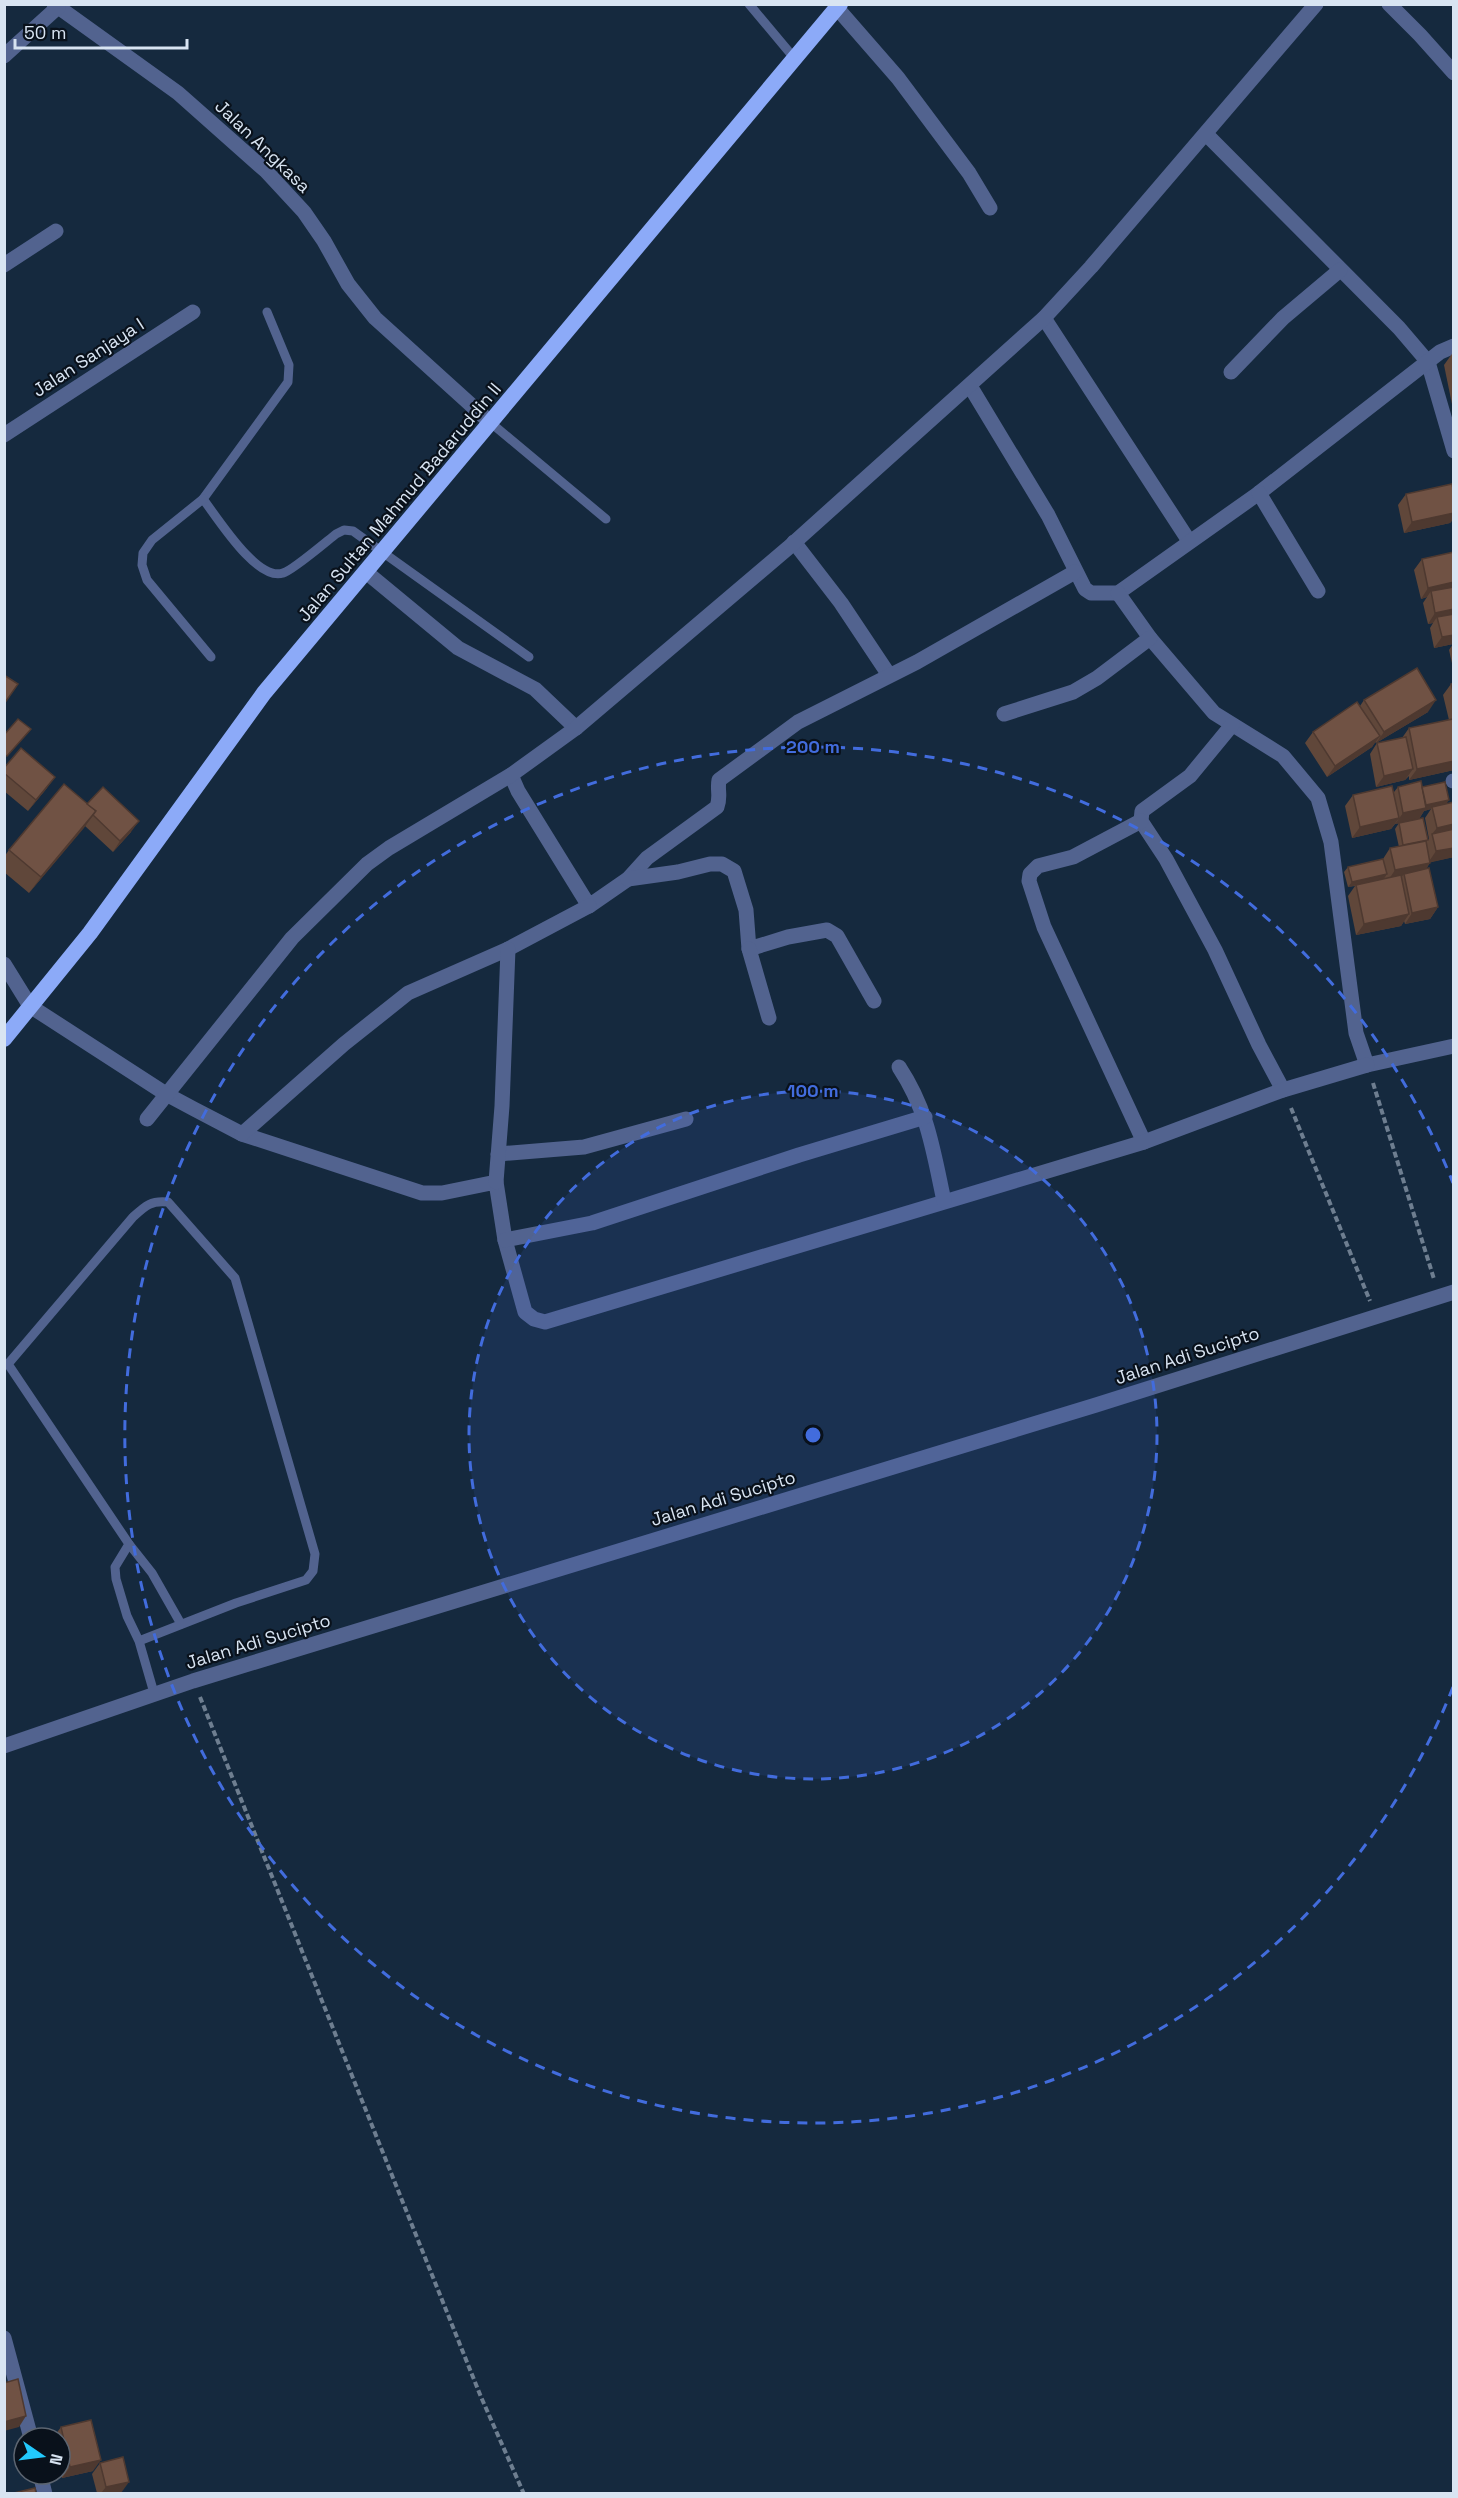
<svg xmlns="http://www.w3.org/2000/svg" width="1458" height="2498" font-family="'Space Grotesk',sans-serif">
	<rect width="100%" height="100%" fill="#15293e"/>
	<g fill="none" stroke-linecap="round" stroke-linejoin="round">
		<g stroke="#6e7e90" stroke-width="4" stroke-dasharray="6 3" stroke-linecap="butt">
			<path d="M1373 1083 1434 1279"/>
			<path d="M1291 1108 1370 1301"/>
			<path d="M200 1697 481 2397 524 2494"/>
		</g>
		<g stroke="#52638f" stroke-width="9">
			<path d="M749 4 795 59"/>
			<path d="M267 312 289 365 288 382 203 499C217 517 257 582 283 573 292 571 327 541 336 534L344 530 353 531 529 657"/>
			<path d="M491 423 606 519"/>
			<path d="M203 499 152 540 143 553 142 565 147 580 211 657"/>
			<path d="M129 1544 152 1573 181 1624"/>
			<path d="M139 1641 236 1603 306 1580 313 1571 315 1554 235 1278 168 1202C151 1200 145 1206 133 1217L8 1364 129 1544 115 1567 116 1579 127 1616 139 1641 154 1693"/>
		</g>
		<g stroke="#52638f" stroke-width="15">
			<path d="M54 4 178 93 266 171 304 212 324 241 348 284 375 318 491 423"/>
			<path d="M1389 4 1420 35 1454 73"/>
			<path d="M837 8 898 78 969 173 990 208"/>
			<path d="M4 56 58 7"/>
			<path d="M1206 134 1399 328 1428 362 1454 451"/>
			<path d="M4 265 56 231"/>
			<path d="M1044 318 1189 541"/>
			<path d="M1231 372 1283 318 1340 270"/>
			<path d="M970 386 1048 515 1085 589 1091 593H1118L1259 493 1440 352 1454 346"/>
			<path d="M4 435 193 312"/>
			<path d="M1259 493 1318 591"/>
			<path d="M794 542 841 603 889 675"/>
			<path d="M366 572 458 648 535 689 576 728"/>
			<path d="M1118 593 1150 638 1214 713 1283 756 1318 798 1331 842 1356 1033 1367 1065 1454 1046"/>
			<path d="M1004 714 1073 692 1097 678 1150 638"/>
			<path d="M1232 725 1190 776 1142 811 1141 821 1166 859 1215 950 1259 1045 1283 1090"/>
			<path d="M511 775 518 791 589 906 628 879 647 858 717 807C721 797 717 790 719 780L798 722 917 662 1075 572"/>
			<path d="M1453 781H1454"/>
			<path d="M1141 821 1073 857 1038 866 1030 874 1029 881 1044 927 1144 1142"/>
			<path d="M628 879 678 872 710 864H722L734 871 746 910 749 949 788 937 827 930 837 936 874 1001"/>
			<path d="M749 949 769 1018"/>
			<path d="M4 964 30 1006 166 1094 194 1109 242 1134 422 1193H442L496 1182 505 1240 525 1312 534 1319 545 1322 1144 1142 1283 1090 1367 1065"/>
			<path d="M899 1067C928 1111 933 1150 944 1201"/>
			<path d="M147 1119 292 938 367 864 389 848 511 775 576 728 788 548 1044 318 1091 267 1316 4"/>
			<path d="M242 1134 344 1044 408 993 508 949 589 906"/>
			<path d="M498 1154 584 1147 686 1119"/>
			<path d="M496 1182 502 1106 508 949"/>
			<path d="M505 1240 592 1223 799 1155 925 1117"/>
			<path d="M4 2338 31 2438"/>
			<path d="M40 2474 45 2494"/>
		</g>
		<path stroke="#52638f" stroke-width="15" d="M4 1746 193 1681 1096 1405 1454 1292"/>
		<path stroke="#8caaf8" stroke-width="16" d="M4 1039 90 933 264 693 840 4"/>
	</g>
	<g fill="#60473a">
		<path d="M1454 351V409H1453L1444 365Z"/>
		<path d="M1454 493V518L1450 523 1404 533 1398 505 1406 494Z"/>
		<path d="M1454 552V672L1449 650 1453 644 1434 648 1430 628 1433 623 1428 624 1423 603 1427 597 1421 599 1414 570 1422 559Z"/>
		<path d="M1454 683V770L1409 780V776L1405 780 1376 787 1370 754 1377 743 1402 738 1409 728 1449 720 1443 695 1451 684Z"/>
		<path d="M1364 700 1428 712 1376 743 1375 742 1372 747 1327 777 1305 743 1313 732 1360 706Z"/>
		<path d="M4 768 47 788 28 811 4 791Z"/>
		<path d="M1398 787H1422L1447 804 1454 802V857L1430 862 1426 869 1438 907 1430 919 1405 924 1404 921 1401 926 1356 935 1348 896 1355 886 1348 887 1344 872 1348 867 1383 859 1390 848 1399 847 1395 829 1399 823 1428 840 1429 839 1425 818 1431 809 1424 811 1419 819 1395 824 1391 829 1352 838 1345 806 1353 795 1394 792Z"/>
		<path d="M87 804 131 832 113 852 85 826 29 893 4 872V857L9 850Z"/>
		<path d="M61 2427 93 2471 62 2478 60 2468V2438H53Z"/>
		<path d="M100 2463 121 2493H97L92 2474Z"/>
	</g>
	<g fill="#4e3930">
		<path d="M1454 513V518L1450 523 1404 533 1412 522Z"/>
		<path d="M1454 582V592L1431 591 1427 597 1421 599 1428 588Z"/>
		<path d="M1454 609V619L1437 617 1433 623 1428 624 1435 613Z"/>
		<path d="M1454 635V643L1453 644 1434 648 1442 637Z"/>
		<path d="M1436 700 1428 712 1376 743 1384 732Z"/>
		<path d="M1380 736 1372 747 1327 777 1335 766Z"/>
		<path d="M1454 761V770L1409 780 1417 769Z"/>
		<path d="M1413 769 1405 780 1376 787 1384 776Z"/>
		<path d="M55 777 47 788 28 811 36 800Z"/>
		<path d="M1449 800 1445 806 1432 807 1431 809 1424 811 1419 819 1395 824 1403 813 1426 805Z"/>
		<path d="M96 811 84 828 29 893 41 877Z"/>
		<path d="M1399 818 1391 829 1352 838 1360 827Z"/>
		<path d="M139 821 131 832 113 852 120 841Z"/>
		<path d="M1454 824V834H1432L1437 828Z"/>
		<path d="M1454 848V857L1428 863 1436 851Z"/>
		<path d="M1430 863 1423 874H1404L1400 879 1387 882 1395 870Z"/>
		<path d="M1387 874 1383 880 1348 887 1352 882Z"/>
		<path d="M1438 907 1430 919 1405 924 1412 913Z"/>
		<path d="M1409 914 1401 926 1356 935 1364 924Z"/>
		<path d="M26 2416 19 2427 4 2431V2422Z"/>
		<path d="M101 2460 93 2471 62 2478 70 2467Z"/>
		<path d="M129 2482 121 2493H101L106 2487Z"/>
	</g>
	<g fill="#705244" stroke="#4e3930" stroke-width="1.5">
		<path d="M1452 484 1454 493V513L1412 522 1406 494Z"/>
		<path d="M1454 552V582L1428 588 1422 559Z"/>
		<path d="M1454 587V609L1435 613 1431 591Z"/>
		<path d="M1454 614V635L1442 637 1437 617Z"/>
		<path d="M1417 668 1436 700 1384 732 1364 700Z"/>
		<path d="M4 675 18 684 4 704Z"/>
		<path d="M1454 683V695L1451 684Z"/>
		<path d="M1357 702 1380 736 1335 766 1313 732Z"/>
		<path d="M18 719 31 729 7 756 4 754V735Z"/>
		<path d="M1453 719 1454 761 1417 769 1409 728Z"/>
		<path d="M1406 737 1413 769 1384 776 1377 743Z"/>
		<path d="M21 748 55 777 36 800 4 773V768Z"/>
		<path d="M1421 781 1426 808 1403 813 1398 787Z"/>
		<path d="M1445 782 1449 800 1426 805 1422 787Z"/>
		<path d="M64 784 96 811 41 877 9 850Z"/>
		<path d="M1392 786 1399 818 1360 827 1353 795Z"/>
		<path d="M103 787 139 821 120 841 93 815 96 811 87 804Z"/>
		<path d="M1454 802V824L1437 828 1432 807Z"/>
		<path d="M1423 818 1428 840 1403 845 1399 823Z"/>
		<path d="M1454 829V848L1436 851 1432 834Z"/>
		<path d="M1426 841 1430 863 1395 870 1390 848Z"/>
		<path d="M1383 859 1387 874 1352 882 1348 867Z"/>
		<path d="M1429 868 1438 907 1412 913 1404 874Z"/>
		<path d="M1401 875 1409 914 1364 924 1356 885Z"/>
		<path d="M18 2379 26 2416 4 2422V2383Z"/>
		<path d="M91 2420 101 2460 70 2467 61 2427Z"/>
		<path d="M123 2457 129 2482 106 2487 100 2463Z"/>
		<path d="M35 2488 36 2493H14Z"/>
	</g>
	<circle cx="813" cy="1435" r="344" fill="#426cdd" fill-opacity=".12"/>
	<g fill="none" stroke="#426cdd" stroke-width="3" stroke-dasharray="10 8">
		<circle cx="813" cy="1435" r="344"/>
		<path d="M1453 1687A688 688 0 1 1 1453 1183"/>
	</g>
	<g text-anchor="middle" dominant-baseline="central" stroke-width="4.5" stroke-linejoin="round" paint-order="stroke">
		<g font-size="18" fill="#d8e4f2" stroke="#09111b">
			<text transform="translate(263 146) rotate(44)">Jalan Angkasa</text>
			<text transform="translate(88 357) rotate(-33)">Jalan Sanjaya I</text>
			<text transform="translate(399 502) rotate(-50)">Jalan Sultan Mahmud Badaruddin II</text>
			<text transform="translate(1187 1355) rotate(-18)">Jalan Adi Sucipto</text>
			<text transform="translate(723 1498) rotate(-17)">Jalan Adi Sucipto</text>
			<text transform="translate(258 1641) rotate(-17)">Jalan Adi Sucipto</text>
		</g>
	</g>
	<circle cx="813" cy="1435" r="9" fill="#426cdd" stroke="#09111b" stroke-width="3"/>
	<g font-size="18" text-anchor="middle" font-weight="bold" fill="#426cdd" stroke="#09111b" stroke-width="4.5" stroke-linejoin="round" paint-order="stroke">
		<text x="813" y="753">200 m</text>
		<text x="813" y="1097">100 m</text>
	</g>
	<rect width="1458" height="2498" fill="none" stroke="#d8e4f2" stroke-width="12"/>
	<g transform="translate(42 2456) rotate(104)"><circle r="28" fill="#09111b" stroke="#5c6571" stroke-width="1.5"/>
	<path d="M0-4.5L10 22L0 15L-10 22Z" fill="#22c9fd"/>
	<text y="-9" font-size="16" font-weight="bold" text-anchor="middle" fill="#d8e4f2">N</text>
	</g>
	<path d="M15 39v9h172v-9" fill="none" stroke="#d8e4f2" stroke-width="3"/>
	<text x="24" y="39" font-size="18" fill="#d8e4f2" stroke="#09111b" stroke-width="4.5" paint-order="stroke">50 m</text>
</svg>
